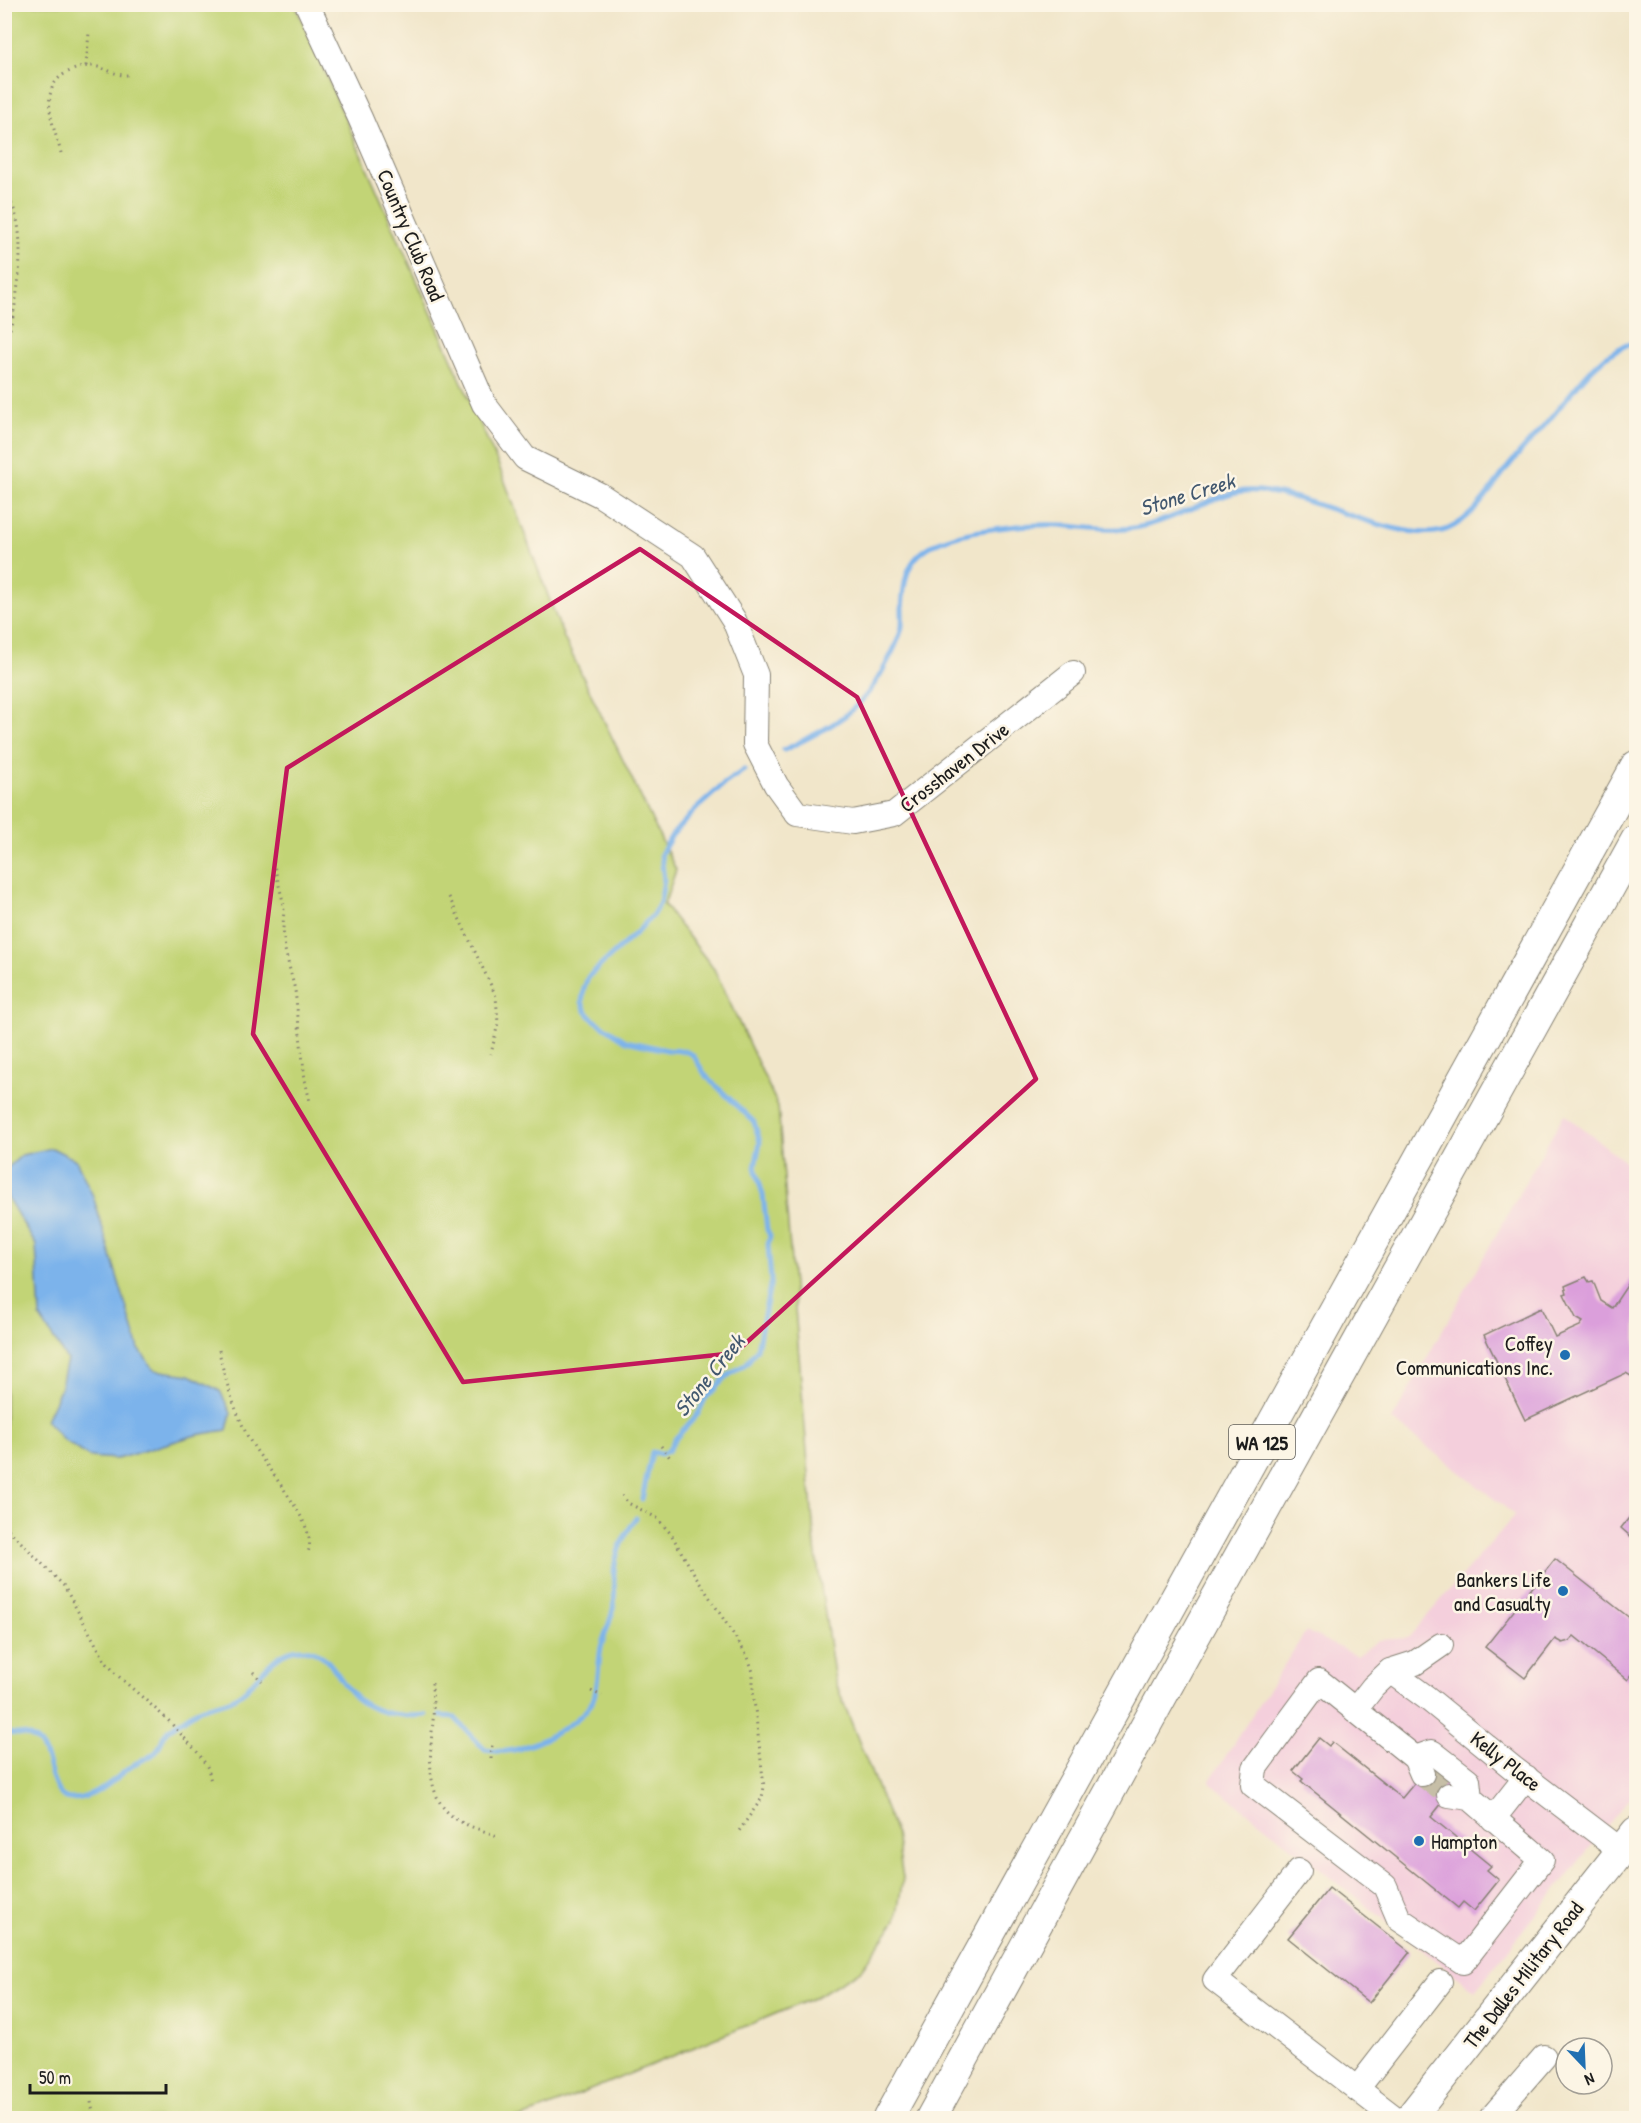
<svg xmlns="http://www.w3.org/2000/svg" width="1641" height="2123" font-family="'Patrick Hand',sans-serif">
	<rect width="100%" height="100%" fill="#fcf5e5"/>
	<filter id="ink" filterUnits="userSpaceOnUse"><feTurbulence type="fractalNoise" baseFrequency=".0167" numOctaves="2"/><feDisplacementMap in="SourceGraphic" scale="12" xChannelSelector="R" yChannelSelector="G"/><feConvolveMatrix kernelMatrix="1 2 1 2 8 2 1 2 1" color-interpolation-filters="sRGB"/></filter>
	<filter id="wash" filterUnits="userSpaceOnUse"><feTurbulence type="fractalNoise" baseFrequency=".008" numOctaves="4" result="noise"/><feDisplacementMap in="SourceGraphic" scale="24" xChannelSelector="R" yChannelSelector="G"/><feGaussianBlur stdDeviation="1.35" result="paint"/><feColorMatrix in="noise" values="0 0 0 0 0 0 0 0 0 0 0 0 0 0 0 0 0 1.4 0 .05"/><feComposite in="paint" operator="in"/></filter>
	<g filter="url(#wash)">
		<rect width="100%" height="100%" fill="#f1e6ca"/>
		<path fill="#f4cfdc" d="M1564 1114 1636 1170V1790L1475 1991 1209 1782 1306 1631 1357 1656 1379 1640 1408 1638 1515 1515 1392 1420Z"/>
		<path fill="#c2d476" stroke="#6f7849" stroke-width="1.5" d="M5 5H295L499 466 564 638 676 870 664 905 714 969 778 1106 815 1547 835 1681 896 1835 903 1878 896 1920 861 1970 814 1998 522 2118H5Z"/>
		<path fill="#7cb3eb" stroke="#4c6884" stroke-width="1.5" d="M52 1148 76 1160 93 1196 139 1349 154 1370 190 1375 220 1391 231 1413 227 1430 196 1435 117 1459 89 1457 62 1439 46 1420 60 1390 67 1360 40 1317 36 1245 7 1197 4 1171 22 1155Z"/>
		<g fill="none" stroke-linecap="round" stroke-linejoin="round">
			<g stroke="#7cb3eb" stroke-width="5">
				<path d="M784 750C814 735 848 720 868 693 880 677 895 650 901 631 903 625 902 617 902 610 904 576 907 555 941 541 971 529 1025 524 1058 525 1087 527 1115 533 1144 526 1174 519 1200 503 1229 494 1248 488 1268 491 1287 496 1328 504 1410 545 1448 529 1473 518 1488 493 1504 472 1518 453 1535 437 1550 419 1575 390 1597 352 1636 342"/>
				<path d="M642 1499 652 1452 661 1454 668 1451 674 1440 698 1414 705 1399 726 1377 747 1363 757 1349 771 1281 768 1245 770 1236 767 1230 763 1195 755 1167 760 1142 754 1122 706 1076 693 1055 685 1051 667 1050 626 1041 593 1019 586 1011 582 1002 584 988 588 977 637 932 652 916 660 903 664 880 661 854 672 835 696 809 725 783 744 770"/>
				<path d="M440 1716 454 1717 485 1750C492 1751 500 1752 507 1751 532 1748 586 1722 594 1697 599 1682 598 1664 601 1647 605 1633 612 1619 614 1604 616 1593 613 1583 614 1572 615 1551 625 1535 636 1518"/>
				<path d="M4 1733C15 1734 26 1733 35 1740 54 1752 47 1802 74 1799 99 1797 117 1776 136 1763 143 1760 151 1757 156 1752 162 1745 162 1734 169 1729 178 1723 187 1716 196 1711 210 1703 229 1704 242 1693 261 1677 274 1649 302 1649 334 1650 338 1686 360 1701 379 1714 404 1717 426 1715"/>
			</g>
		</g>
		<g id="blocks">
			<g fill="#db9fdb">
				<path d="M1636 1272V1379L1626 1373 1525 1420 1484 1335 1541 1308 1555 1337 1580 1326 1583 1322 1576 1318 1564 1294 1567 1293 1565 1286 1586 1277 1589 1282 1593 1281 1601 1301 1612 1308Z"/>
				<path d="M1636 1509V1541L1621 1528Z"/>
				<path d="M1555 1559 1636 1623V1669L1628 1680 1574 1636 1569 1641 1562 1643 1555 1639 1525 1678 1485 1647Z"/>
				<path d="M1319 1738 1329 1746 1332 1742 1402 1798 1432 1762 1458 1783 1431 1817 1491 1866 1487 1870 1499 1880 1474 1911 1463 1902 1458 1908 1301 1781 1303 1779 1293 1771Z"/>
				<path d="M1329 1888 1410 1952 1369 2003 1288 1938Z"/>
			</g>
		</g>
	</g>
	<g filter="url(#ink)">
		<use href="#blocks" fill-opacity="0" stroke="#868173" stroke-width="1.5"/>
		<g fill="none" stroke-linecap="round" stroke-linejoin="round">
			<path stroke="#c6bea7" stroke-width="24" stroke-dasharray="24 12" stroke-linecap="butt" d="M1422 1774 1449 1795"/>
			<g stroke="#868173" stroke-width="26">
				<g id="minor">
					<path d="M307 4 360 118 484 404 525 458 600 495 693 556 734 620 756 675 755 744 776 785 797 814 853 822 894 814 1073 673"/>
					<path d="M1390 1671 1427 1698 1513 1768 1622 1851"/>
					<path d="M1355 1710 1373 1687 1390 1671 1415 1663 1441 1645"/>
					<path d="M1415 1758 1432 1752 1468 1780 1470 1798"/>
					<path d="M1422 1774 1415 1758 1319 1681 1255 1768 1253 1785 1385 1886 1399 1919 1463 1962 1542 1860 1470 1798 1449 1795"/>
					<path d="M1493 1819 1526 1777"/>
					<path d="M1299 1871 1215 1980 1395 2118"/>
					<path d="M1357 2089 1440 1982"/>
					<path d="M1491 2118 1544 2057"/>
				</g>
			</g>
			<g stroke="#868173" stroke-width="32">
				<g id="major">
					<path d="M888 2118 1636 766"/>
					<path d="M931 2118 1184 1656 1636 840"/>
					<path d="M1410 2118 1636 1832"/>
				</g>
			</g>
			<g stroke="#868173" stroke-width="3" stroke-dasharray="1.5 4.5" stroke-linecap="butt">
				<path d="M86 66 89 33"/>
				<path d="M61 153C55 129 36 89 66 73 74 69 83 66 92 66 105 67 115 76 128 75"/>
				<path d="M4 194C33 219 16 317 4 349"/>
				<path d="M273 862 284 905 283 929 285 950 295 990 305 1080 310 1102"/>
				<path d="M449 897 496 996 498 1023 491 1054"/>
				<path d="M219 1350C224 1379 234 1407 246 1433 259 1462 320 1524 308 1552"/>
				<path d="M661 1446 671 1459"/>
				<path d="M622 1495 628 1503 657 1518 671 1534 690 1567 748 1657 753 1672V1691L764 1787 762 1798 739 1831"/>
				<path d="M4 1525 64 1586 105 1661 116 1674 168 1720 199 1754 208 1768 211 1782"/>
				<path d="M253 1672 262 1681"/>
				<path d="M432 1683C432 1695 434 1708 433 1721 430 1756 423 1802 461 1822 472 1828 486 1831 497 1836"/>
				<path d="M591 1691 602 1696"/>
				<path d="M491 1759 492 1745"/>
				<path d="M91 2102 94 2118"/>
			</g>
			<use href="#minor" stroke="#fff" stroke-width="24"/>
			<use href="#major" stroke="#fff" stroke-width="30"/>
		</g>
	</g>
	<path fill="none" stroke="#c2185b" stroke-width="4.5" stroke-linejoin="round" d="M640 549 857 697 1036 1079 735 1353 463 1382 253 1034 287 768Z"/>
	<g fill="#1f6fb2" stroke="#fcf5e5" stroke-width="2">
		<circle cx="1565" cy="1355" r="6"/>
		<circle cx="1563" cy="1591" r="6"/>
		<circle cx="1419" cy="1841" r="6"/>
	</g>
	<g text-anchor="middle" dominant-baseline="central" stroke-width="5" stroke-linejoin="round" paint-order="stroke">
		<rect fill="#fcf5e5" stroke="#5f5d58" stroke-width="1.5" x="1229" y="1425" width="66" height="34" rx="4.5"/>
		<g font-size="20" font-weight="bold" fill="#1c1c1c">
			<text x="1262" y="1442">WA 125</text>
		</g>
		<g font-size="21" fill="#1c1c1c" stroke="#fcf5e5">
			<text transform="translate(411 235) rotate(67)">Country Club Road</text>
			<text transform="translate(954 767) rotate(-38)">Crosshaven Drive</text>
			<text transform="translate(1506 1761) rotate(38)">Kelly Place</text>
			<text transform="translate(1523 1975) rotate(-52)">The Dalles Military Road</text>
		</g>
		<g font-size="21" fill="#1c1c1c" stroke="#fcf5e5" text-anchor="end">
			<text x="1553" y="1343">Coffey<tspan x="1553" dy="24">Communications Inc.</tspan></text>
			<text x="1551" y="1579">Bankers Life<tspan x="1551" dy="24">and Casualty</tspan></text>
			<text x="1431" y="1841" text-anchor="start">Hampton</text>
		</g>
		<g font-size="22" font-style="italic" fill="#42586f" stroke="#fcf5e5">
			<text transform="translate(1187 494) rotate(-17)">Stone Creek</text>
			<text transform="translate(709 1375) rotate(-51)">Stone Creek</text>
		</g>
	</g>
	<rect width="1641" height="2123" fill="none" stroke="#fcf5e5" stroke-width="24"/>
	<g transform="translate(1584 2066) rotate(157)"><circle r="28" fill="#fcf5e5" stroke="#a29e95" stroke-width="1.5"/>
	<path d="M0-4.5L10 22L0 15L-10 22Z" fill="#1f6fb2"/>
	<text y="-9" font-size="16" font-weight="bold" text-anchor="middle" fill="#1c1c1c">N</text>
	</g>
	<path d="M30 2084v9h136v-9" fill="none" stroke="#1c1c1c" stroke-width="3"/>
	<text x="39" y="2084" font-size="18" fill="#1c1c1c" stroke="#fcf5e5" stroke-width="4.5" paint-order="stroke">50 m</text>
</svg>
